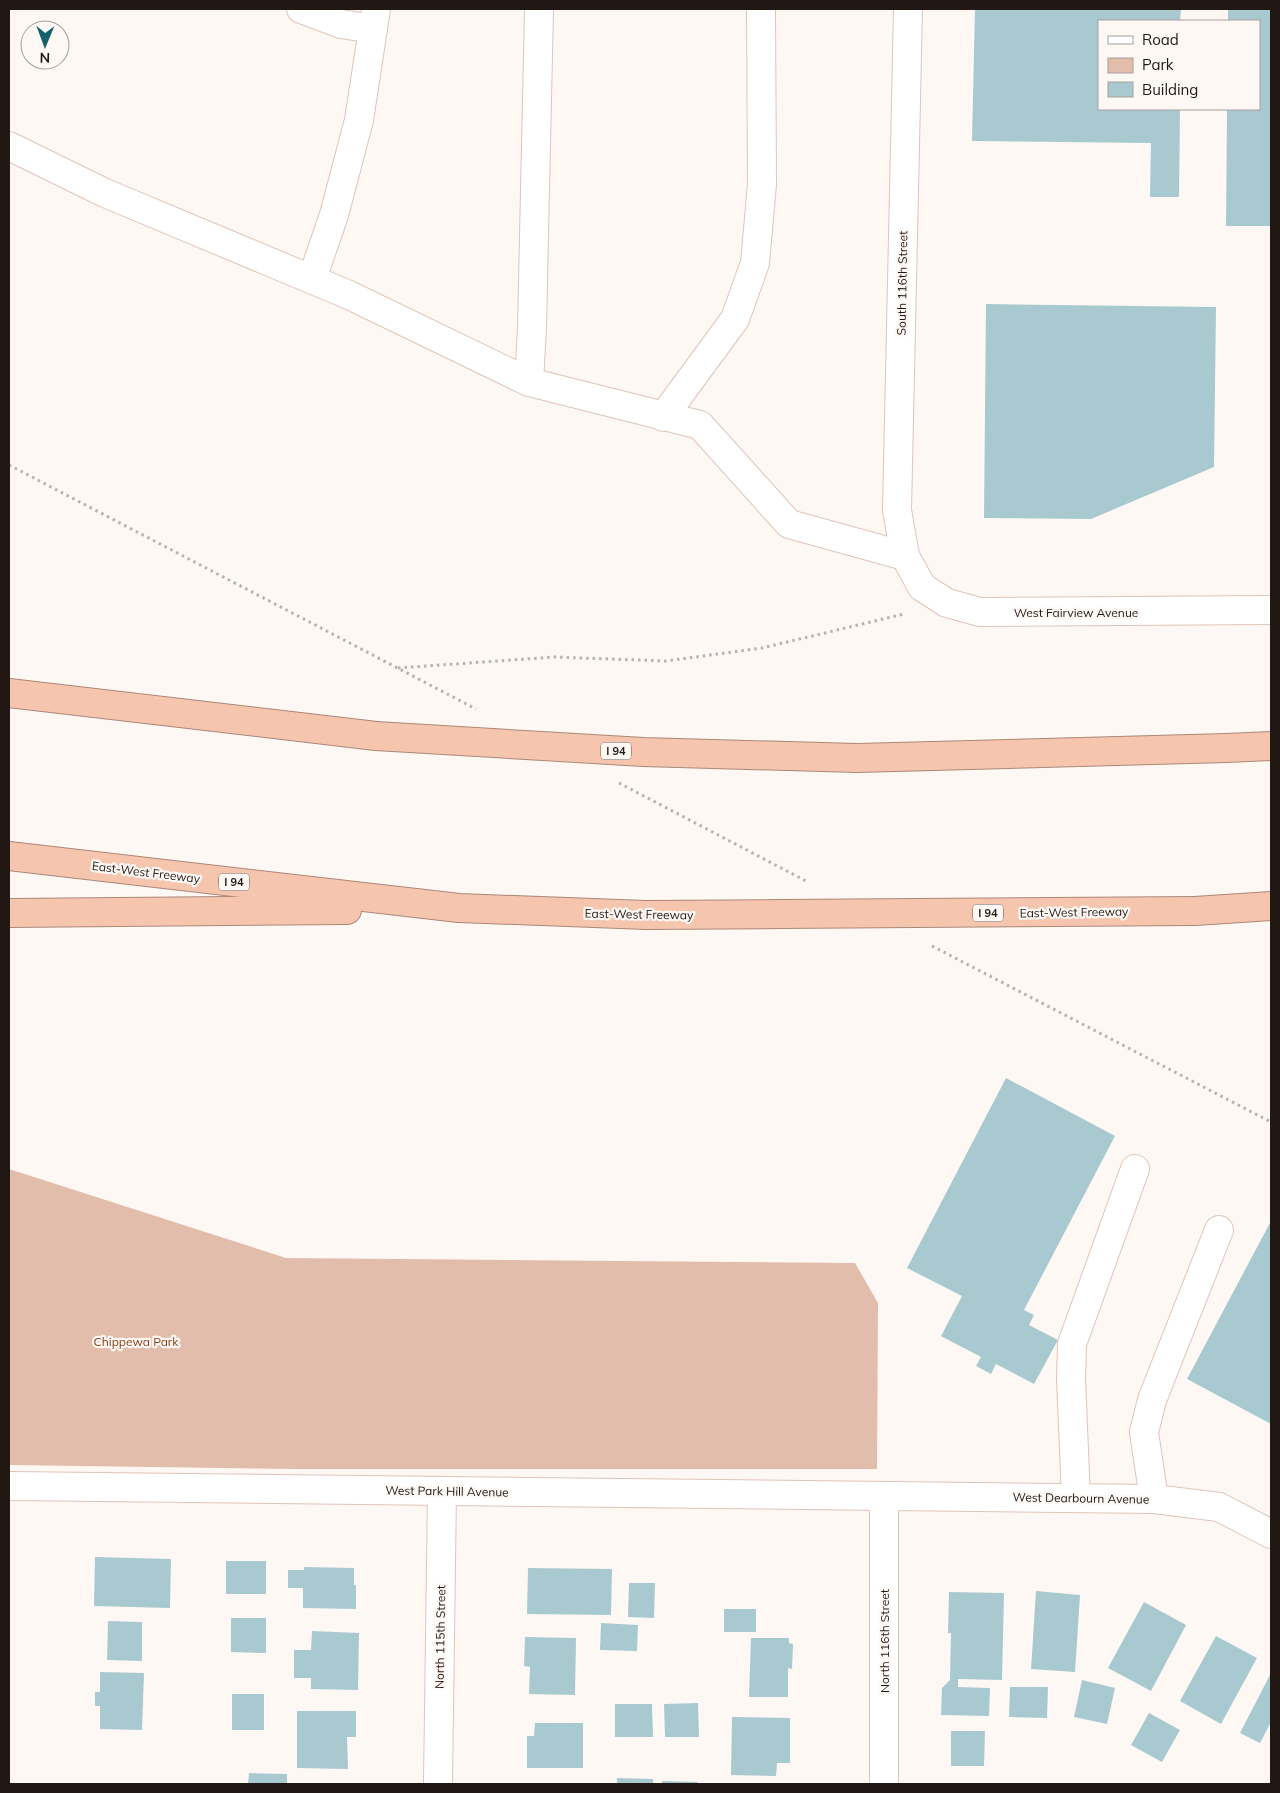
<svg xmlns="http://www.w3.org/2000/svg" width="1280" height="1793" font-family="Mulish,sans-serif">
	<rect width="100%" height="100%" fill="#fef8f5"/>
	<path fill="#e3bdab" d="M9 1169 286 1258 855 1263 878 1303 877 1469H295L9 1465Z"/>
	<g fill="#a9c9d0">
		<path d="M975 9H1181L1180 21H1099V109H1180L1179 197H1150L1151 143 972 141Z"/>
		<path d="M1228 9H1271V226H1226L1227 109H1259V21H1228Z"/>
		<path d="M986 304 1216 307 1214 467 1091 519 984 518Z"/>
		<path d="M1006 1078 1115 1136 1024 1310 1034 1315 1029 1325 1058 1340 1034 1384 996 1364 991 1374 976 1366 981 1357 941 1336 962 1296 907 1268Z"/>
		<path d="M1271 1221V1424L1187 1379Z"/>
		<path d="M95 1557 171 1559 170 1608 94 1606Z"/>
		<rect x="226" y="1561" width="40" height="33"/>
		<path d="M304 1567 354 1568V1585H356V1609L303 1608V1588H288V1570H304Z"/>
		<path d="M528 1568 612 1569 611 1615 527 1614Z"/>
		<path d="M629 1583H655L654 1618 628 1617Z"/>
		<path d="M1036 1591 1080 1595 1075 1672 1031 1669Z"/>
		<path d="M949 1592 1004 1593 1002 1680 958 1679V1687L990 1688 989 1716 941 1715 942 1688 950 1680 951 1633H948Z"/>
		<path d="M1144 1602 1186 1625 1151 1691 1108 1668Z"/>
		<rect x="724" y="1609" width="32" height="23"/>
		<path d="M231 1618H266V1653L231 1652Z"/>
		<path d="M108 1621 142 1622V1661L107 1660Z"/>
		<path d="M601 1623 638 1625 637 1651 600 1650Z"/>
		<path d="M312 1631 359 1633 358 1690 311 1689V1678H294V1650H311Z"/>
		<path d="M1216 1636 1257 1658 1221 1724 1180 1701Z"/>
		<path d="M525 1637 576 1638 575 1695 529 1694 530 1667 524 1666Z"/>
		<path d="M751 1638H789V1643L793 1644 792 1669 788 1668V1697H749Z"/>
		<path d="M100 1672 144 1673 142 1730 100 1729V1706H95V1692H100Z"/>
		<path d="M1271 1673V1722L1260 1743 1240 1733Z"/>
		<path d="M1082 1680 1115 1688 1107 1724 1074 1717Z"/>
		<path d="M1010 1687H1048L1047 1718 1009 1717Z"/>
		<rect x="232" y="1694" width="32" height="36"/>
		<path d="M698 1703 699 1737H665L664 1704Z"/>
		<path d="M615 1704H652L653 1737H615Z"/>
		<path d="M297 1711H356V1737H347L348 1769 297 1768Z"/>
		<path d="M1149 1713 1180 1730 1162 1762 1131 1745Z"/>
		<path d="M732 1717 790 1718V1763H777L776 1776 731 1775Z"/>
		<path d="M535 1723H583V1768H527V1736H534Z"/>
		<path d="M951 1731H985L984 1766H951Z"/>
		<path d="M249 1773 287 1774V1784H248Z"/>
		<path d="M617 1778 653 1779V1784H617Z"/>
		<path d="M662 1781 698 1782 697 1784H662Z"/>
	</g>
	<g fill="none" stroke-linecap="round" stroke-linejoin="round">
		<g stroke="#e0c4b7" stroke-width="30">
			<g id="minor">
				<path d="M301 9 341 24 373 29"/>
				<path d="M908 9 897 510 905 556 922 587 947 603 980 612 1271 610"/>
				<path d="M9 146 105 193 349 295 529 382 700 425 789 524 905 556"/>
				<path d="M312 279 334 215 359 120 376 9"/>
				<path d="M529 382 532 328 539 9"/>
				<path d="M663 417 735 319 755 263 762 184 761 9"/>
				<path d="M9 1486 1154 1499 1219 1507 1271 1534"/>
				<path d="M884 1497V1784"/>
				<path d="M1076 1498 1071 1379 1072 1344 1135 1169"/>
				<path d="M1154 1499 1144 1432 1152 1400 1219 1230"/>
				<path d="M438 1784 442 1491"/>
			</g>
		</g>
		<g stroke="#ab8878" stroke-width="30">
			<g id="highway">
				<path d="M9 693 376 736"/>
				<path d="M857 758 1227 748 1271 746"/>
				<path d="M9 856 459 908 646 915 781 914"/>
				<path d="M1195 911 1271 906"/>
				<path d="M9 913 347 910"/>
			</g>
		</g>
		<g stroke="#b8b1ad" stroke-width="3" stroke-dasharray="2.5 4" stroke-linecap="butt">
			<path d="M9 465 476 709"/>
			<path d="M398 668 554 657 666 661 762 648 904 614"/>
			<path d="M619 783 806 881"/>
			<path d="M932 946 1271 1122"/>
		</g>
		<use href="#minor" stroke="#fff" stroke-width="28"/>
		<use href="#highway" stroke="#f5c5ae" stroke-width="28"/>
		<g stroke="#ab8878" stroke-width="30" stroke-linecap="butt">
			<g id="highway-bridge">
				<path d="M376 736 643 752 857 758"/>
				<path d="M781 914 1195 911"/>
			</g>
		</g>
		<use href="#highway-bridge" stroke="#f5c5ae" stroke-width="28"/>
	</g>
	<g text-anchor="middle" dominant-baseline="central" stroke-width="4.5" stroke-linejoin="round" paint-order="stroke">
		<g fill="#fef8f5" stroke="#645b57" stroke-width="1">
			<rect x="601" y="742.5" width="30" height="17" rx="4"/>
			<rect x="219" y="873.5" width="30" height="17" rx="4"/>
			<rect x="973" y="904.5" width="30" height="17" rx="4"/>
		</g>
		<g font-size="11" font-weight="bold" fill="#221813">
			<text x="616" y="751">I 94</text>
			<text x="234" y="882">I 94</text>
			<text x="988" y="913">I 94</text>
		</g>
		<g font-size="12" fill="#221813" stroke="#fef8f5">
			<text transform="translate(902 283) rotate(-89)">South 116th Street</text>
			<text x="1076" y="612">West Fairview Avenue</text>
			<text transform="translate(146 872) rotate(7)">East-West Freeway</text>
			<text transform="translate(1074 912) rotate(-1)">East-West Freeway</text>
			<text transform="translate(639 914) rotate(1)">East-West Freeway</text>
			<text transform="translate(447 1491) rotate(1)">West Park Hill Avenue</text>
			<text transform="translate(1081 1498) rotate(1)">West Dearbourn Avenue</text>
			<text transform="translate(440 1637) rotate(-89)">North 115th Street</text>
			<text transform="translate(884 1641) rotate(-90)">North 116th Street</text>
		</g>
		<g font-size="12" fill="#853e15" stroke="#fef8f5">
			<text x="136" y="1341">Chippewa Park</text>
		</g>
	</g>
	<rect width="1280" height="1793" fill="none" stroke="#221813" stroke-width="20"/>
	<rect x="1098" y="20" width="162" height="90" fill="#fef8f5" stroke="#a69e9b"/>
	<rect x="1108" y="36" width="25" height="8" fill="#ffffff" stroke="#a69e9b"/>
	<text x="1142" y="45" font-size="15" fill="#221813">Road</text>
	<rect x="1108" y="58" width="25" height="15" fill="#e3bdab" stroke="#a69e9b"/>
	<text x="1142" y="70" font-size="15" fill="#221813">Park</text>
	<rect x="1108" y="82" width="25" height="15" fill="#a9c9d0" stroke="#a69e9b"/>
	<text x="1142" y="95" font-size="15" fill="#221813">Building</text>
	<g transform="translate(45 45) rotate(181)"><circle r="24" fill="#fef8f5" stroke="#a69e9b"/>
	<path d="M0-4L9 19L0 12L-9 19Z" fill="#15606d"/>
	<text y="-8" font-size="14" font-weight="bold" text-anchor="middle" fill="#221813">N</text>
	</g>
</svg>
